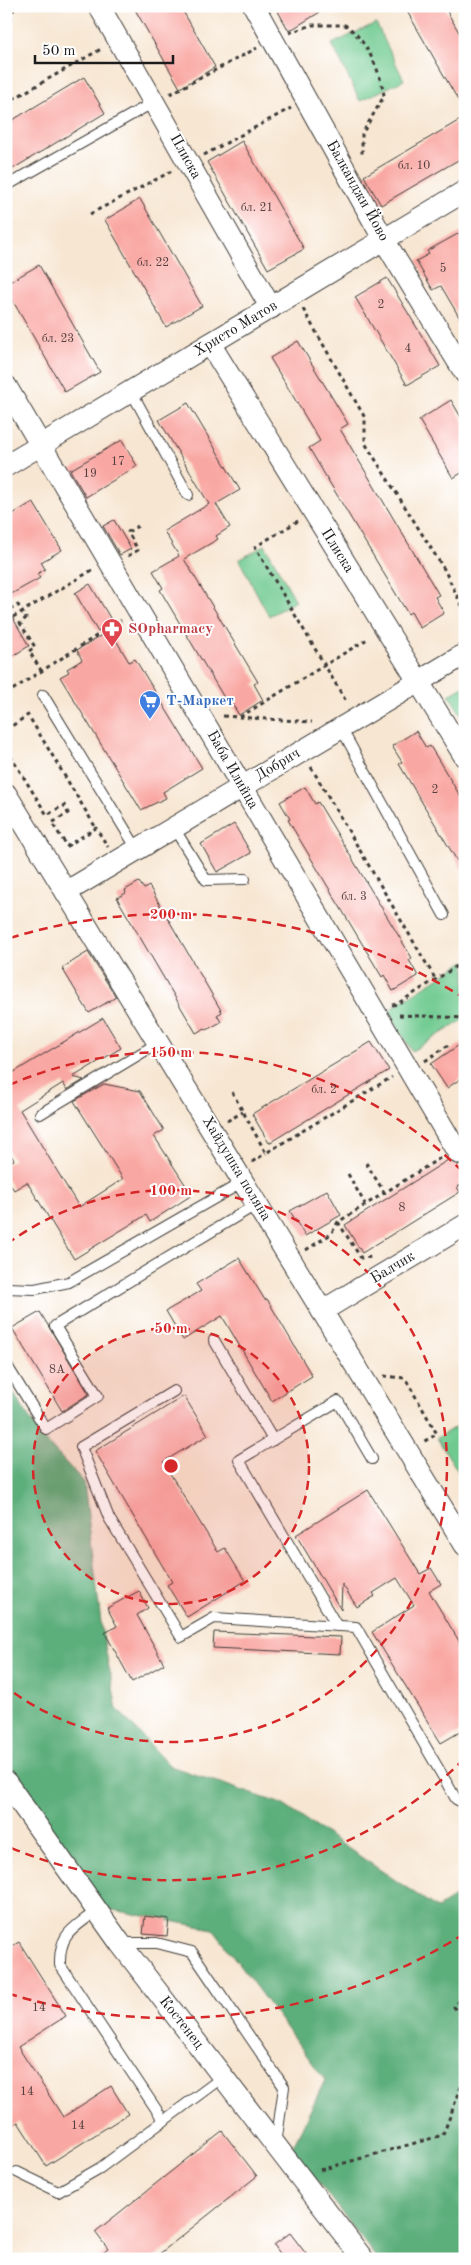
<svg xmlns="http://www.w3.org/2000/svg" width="471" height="2265" font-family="'Old Standard TT',serif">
	<rect width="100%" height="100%" fill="#fff"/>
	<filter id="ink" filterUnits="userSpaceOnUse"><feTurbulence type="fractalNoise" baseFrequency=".02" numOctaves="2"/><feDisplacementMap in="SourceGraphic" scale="10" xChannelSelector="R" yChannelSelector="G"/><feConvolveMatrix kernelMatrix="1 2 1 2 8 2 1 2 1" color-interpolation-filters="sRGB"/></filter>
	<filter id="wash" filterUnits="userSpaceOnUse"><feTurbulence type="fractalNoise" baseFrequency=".0096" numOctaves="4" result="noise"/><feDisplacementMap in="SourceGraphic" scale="20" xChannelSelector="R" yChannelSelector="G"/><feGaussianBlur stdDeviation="1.12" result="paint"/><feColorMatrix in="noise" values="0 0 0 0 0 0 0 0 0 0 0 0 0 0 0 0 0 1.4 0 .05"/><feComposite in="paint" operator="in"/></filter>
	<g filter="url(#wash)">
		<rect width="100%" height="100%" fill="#f7e6d2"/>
		<g fill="#70ca90" stroke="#467356">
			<path d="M376 23 404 80 360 101 332 44Z"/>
			<path d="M265 545 296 601 269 616 239 560Z"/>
			<path d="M465 686V721L449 695Z"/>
			<path d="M465 961V1019L412 1051 388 1012 397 1004Z"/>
			<path d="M465 1421V1478L463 1479 437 1438Z"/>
		</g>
		<path fill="#5cae7a" stroke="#3c654b" d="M6 1381 39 1434 84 1482 102 1631 117 1709 170 1766 282 1804 437 1908 465 1891V2259H377L292 2148 325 2080 213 1929 102 1908 6 1764Z"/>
		<g id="blocks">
			<g fill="#f9a7a3">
				<path d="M133 6H180L215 67 180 88Z"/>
				<path d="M275 6H330L289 31Z"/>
				<path d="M404 6H444L465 43V112Z"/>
				<path d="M84 77 105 113 6 173V124Z"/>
				<path d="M465 117V156L381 205 364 176Z"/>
				<path d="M242 141 304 249 268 269 207 162Z"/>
				<path d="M140 199 202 306 166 327 105 220Z"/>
				<path d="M465 230V327L441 286 433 290 416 261 429 254 427 251Z"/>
				<path d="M39 265 100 372 65 392 6 289V284Z"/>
				<path d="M387 278 440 366 407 385 355 297Z"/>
				<path d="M298 341 348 424 340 429 439 595 435 597 444 613 420 628 411 612 408 614 309 448 320 441 270 358Z"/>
				<path d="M451 400 465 424V471L453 478 419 420Z"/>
				<path d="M188 403 240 490 216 504 230 527 216 536 218 539 184 559 258 682 254 684 263 700 239 715 229 699 226 701 160 590 163 588 153 571 179 556 164 531 209 504 159 420Z"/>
				<path d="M122 440 137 466 86 497 70 470Z"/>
				<path d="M33 502 62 550 41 562 45 569 37 574 40 578 6 597V518Z"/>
				<path d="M114 520 131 549 120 555 103 526Z"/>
				<path d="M90 584 113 623 98 632 75 593Z"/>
				<path d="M6 606 29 646 6 660Z"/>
				<path d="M110 630 129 662 135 659 202 768 163 792 166 798 141 810 60 677 69 672 67 669 82 660 77 650Z"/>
				<path d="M416 731 426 748 430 746 465 804V874L399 764 402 762 392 746Z"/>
				<path d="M305 787 315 804 318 802 412 958 409 960 418 976 393 991 384 975 382 977 288 820 290 819 280 802Z"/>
				<path d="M234 824 251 853 217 872 201 844Z"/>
				<path d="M139 882 144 889 149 886 222 1012 217 1015 221 1022 206 1030 205 1028 196 1033 117 898 126 893 125 890Z"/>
				<path d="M88 952 116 997 89 1013 62 968Z"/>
				<path d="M103 1018 121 1048 73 1077 84 1080 67 1090 63 1083 20 1110 79 1207 123 1179 74 1101 104 1084 140 1091 164 1130 154 1136 192 1195 150 1222 146 1215 74 1259 27 1182 14 1190 6 1178V1164L14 1160 6 1147V1077Z"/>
				<path d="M465 1041V1076L447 1088 431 1064Z"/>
				<path d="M371 1042 389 1070 269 1143 252 1114Z"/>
				<path d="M448 1160 458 1165 465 1163V1183L457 1187 460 1192 362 1253 345 1225Z"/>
				<path d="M327 1190 341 1215 305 1236 290 1211Z"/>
				<path d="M239 1258 265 1300 267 1299 312 1376 272 1401 222 1316 183 1340 166 1311 201 1291 196 1284Z"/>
				<path d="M40 1312 89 1394 62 1411 12 1328Z"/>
				<path d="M184 1396 208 1435 163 1462 218 1552 225 1548 245 1581 187 1617 167 1585 172 1582 95 1451Z"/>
				<path d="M368 1490 420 1574 431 1568 441 1584 429 1591 465 1651V1729L441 1743 372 1632 414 1605 397 1578 373 1593 375 1596 357 1607 342 1584 341 1610 296 1535Z"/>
				<path d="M139 1591 148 1608 137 1615 164 1664 132 1682 105 1633 117 1626 107 1608Z"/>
				<path d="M214 1632 341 1637 340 1654 213 1648Z"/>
				<path d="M145 1916 169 1919 167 1936 143 1934Z"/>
				<path d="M19 1942 66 2016 18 2047 63 2117 111 2086 128 2114 46 2166 18 2122 6 2129V1950Z"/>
				<path d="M222 2131 257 2176 153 2259H95L108 2249 95 2232Z"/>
				<path d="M290 2233 310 2259H284L274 2245Z"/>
			</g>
		</g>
	</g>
	<g filter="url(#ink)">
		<use href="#blocks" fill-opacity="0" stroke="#3d3a37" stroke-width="1"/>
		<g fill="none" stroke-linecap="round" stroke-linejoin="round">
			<g stroke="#3d3a37" stroke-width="12">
				<g id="service">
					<path d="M6 186 154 102"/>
					<path d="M131 391 188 495"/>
					<path d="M43 695 137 849"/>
					<path d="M341 728 444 915"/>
					<path d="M174 828 206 880 245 879"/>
					<path d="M40 1114 158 1043"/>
					<path d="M6 1288 35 1289 69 1282 243 1182"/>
					<path d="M214 1340 273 1440"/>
					<path d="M6 1364 46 1429 98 1396 55 1326 257 1204"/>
					<path d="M174 1391 81 1447 109 1518 181 1637 214 1618 356 1627 456 1799 465 1804"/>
					<path d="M337 1626 239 1460 338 1401 372 1459"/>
					<path d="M97 1910C74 1929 59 1932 60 1965L164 2121"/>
					<path d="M121 1943H157L192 1952 284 2087 276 2144"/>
					<path d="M17 2172 58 2192 100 2168 224 2076"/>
				</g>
			</g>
			<g stroke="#3d3a37" stroke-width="23">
				<g id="minor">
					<path d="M99 6 271 308"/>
					<path d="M254 6 384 240 465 373"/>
					<path d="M210 344 465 757"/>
					<path d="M6 386 458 1153"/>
					<path d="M6 466 465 191"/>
					<path d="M6 794 465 1545"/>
					<path d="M66 892 465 654"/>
					<path d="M322 1311 465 1225"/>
					<path d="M6 1782 120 1943 363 2259"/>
				</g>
			</g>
			<g stroke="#3d3a37" stroke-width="3" stroke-dasharray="4 4" stroke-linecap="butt">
				<path d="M289 33 312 25H345C365 37 382 74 384 96L362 134V157"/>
				<path d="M6 35 14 7"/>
				<path d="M170 94 257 48"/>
				<path d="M6 103 101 49"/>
				<path d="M204 155 291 108"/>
				<path d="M90 214 172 171"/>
				<path d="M303 309 365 418V443L444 569 465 612"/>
				<path d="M298 521 255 547 347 703"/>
				<path d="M128 556 138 550 128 532 138 526"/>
				<path d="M6 599 12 608 18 605 26 618 20 623 35 647 29 651 42 672"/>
				<path d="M13 617 94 569"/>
				<path d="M6 694 121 620"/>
				<path d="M223 716 312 722"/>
				<path d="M240 717 369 638"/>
				<path d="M6 730 28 715 96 828"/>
				<path d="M6 749 47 815 64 805 68 813 52 823 67 846 96 828 108 847"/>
				<path d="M311 767 436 980"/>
				<path d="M392 1005 397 1004 465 961"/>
				<path d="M399 1015 465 1018"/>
				<path d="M425 1061 450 1044"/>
				<path d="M232 1092 266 1153 392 1077"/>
				<path d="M227 1121 243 1112"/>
				<path d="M252 1162 266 1153"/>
				<path d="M366 1163 384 1192"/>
				<path d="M348 1174 365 1204"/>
				<path d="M338 1222 361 1258 373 1257"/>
				<path d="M306 1250 331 1234 338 1222 440 1158"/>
				<path d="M384 1376 405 1378 437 1434 423 1442"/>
				<path d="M465 1994 454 2007 465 2019"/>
				<path d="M320 2170 443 2135 465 2076"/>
			</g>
			<use href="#service" stroke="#fff" stroke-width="10"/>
			<use href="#minor" stroke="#fff" stroke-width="21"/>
		</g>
	</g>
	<circle cx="171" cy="1466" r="138" fill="#d62828" fill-opacity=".12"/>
	<g fill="none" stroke="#d62828" stroke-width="2.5" stroke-dasharray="9 6">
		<circle cx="171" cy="1466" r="138"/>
		<path d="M7 1244A276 276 0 1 1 7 1688"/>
		<path d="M464 1759A414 414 0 0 1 9 1847M9 1085A414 414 0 0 1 464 1173"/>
		<path d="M464 1934A552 552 0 0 1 10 1994M10 938A552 552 0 0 1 464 998"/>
	</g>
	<defs>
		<g id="pharmacy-pin" transform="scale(1.125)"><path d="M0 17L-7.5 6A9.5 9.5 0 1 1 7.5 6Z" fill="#e0444e" stroke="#fff"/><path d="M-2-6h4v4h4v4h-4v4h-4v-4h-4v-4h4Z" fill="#fff"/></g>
		<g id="supermarket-pin" transform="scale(1.125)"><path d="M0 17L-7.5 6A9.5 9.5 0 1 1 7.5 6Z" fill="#3f7fe0" stroke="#fff"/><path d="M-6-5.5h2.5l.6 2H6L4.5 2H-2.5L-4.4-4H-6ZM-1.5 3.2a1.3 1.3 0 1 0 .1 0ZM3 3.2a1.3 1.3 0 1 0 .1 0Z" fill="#fff"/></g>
	</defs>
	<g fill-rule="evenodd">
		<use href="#pharmacy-pin" x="112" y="629"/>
		<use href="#supermarket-pin" x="150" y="701"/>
	</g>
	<g text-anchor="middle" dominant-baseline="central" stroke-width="4" stroke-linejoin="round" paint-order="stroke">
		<g font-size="12" fill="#533f3e">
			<text x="414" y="166">бл. 10</text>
			<text x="257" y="208">бл. 21</text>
			<text x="153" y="263">бл. 22</text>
			<text x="443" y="269">5</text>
			<text x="381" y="305">2</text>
			<text x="58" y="339">бл. 23</text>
			<text x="408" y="349">4</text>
			<text x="118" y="462">17</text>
			<text x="90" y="474">19</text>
			<text x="435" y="790">2</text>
			<text x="354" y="897">бл. 3</text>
			<text x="324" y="1090">бл. 2</text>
			<text x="402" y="1208">8</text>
			<text x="57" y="1370">8A</text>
			<text x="39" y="2008">14</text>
			<text x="27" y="2092">14</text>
			<text x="78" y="2126">14</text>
		</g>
		<g font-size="15" fill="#1c1c1c" stroke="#fff">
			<text transform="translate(185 157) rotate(61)">Плиска</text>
			<text transform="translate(357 191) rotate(61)">Балканджи Йово</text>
			<text transform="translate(236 329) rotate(-31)">Христо Матов</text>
			<text transform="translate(337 551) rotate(58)">Плиска</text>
			<text transform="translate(278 765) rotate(-31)">Добрич</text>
			<text transform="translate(232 770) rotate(60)">Баба Илийца</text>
			<text transform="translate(236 1169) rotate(59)">Хайдушка поляна</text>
			<text transform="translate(393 1268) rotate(-31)">Балчик</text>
			<text transform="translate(181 2023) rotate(52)">Костенец</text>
		</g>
		<g font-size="15" font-weight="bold" fill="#be3a42" stroke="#fff" text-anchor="start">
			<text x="128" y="629">SOpharmacy</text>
		</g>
		<g font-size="15" font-weight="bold" fill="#366cbe" stroke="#fff" text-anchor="start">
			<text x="166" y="701">Т-Маркет</text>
		</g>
	</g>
	<circle cx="171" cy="1466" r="8" fill="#d62828" stroke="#fff" stroke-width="2.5"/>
	<g font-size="15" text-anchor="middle" font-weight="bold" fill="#d62828" stroke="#fff" stroke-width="4" stroke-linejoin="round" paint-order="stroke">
		<text x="171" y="919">200 m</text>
		<text x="171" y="1057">150 m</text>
		<text x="171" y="1195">100 m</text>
		<text x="171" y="1333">50 m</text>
	</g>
	<rect width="471" height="2265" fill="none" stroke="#fff" stroke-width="25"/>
	<path d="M35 55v8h138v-8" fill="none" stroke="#1c1c1c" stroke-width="2.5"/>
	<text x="42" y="55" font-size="15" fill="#1c1c1c" stroke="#ffffff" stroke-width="4" paint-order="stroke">50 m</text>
</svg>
